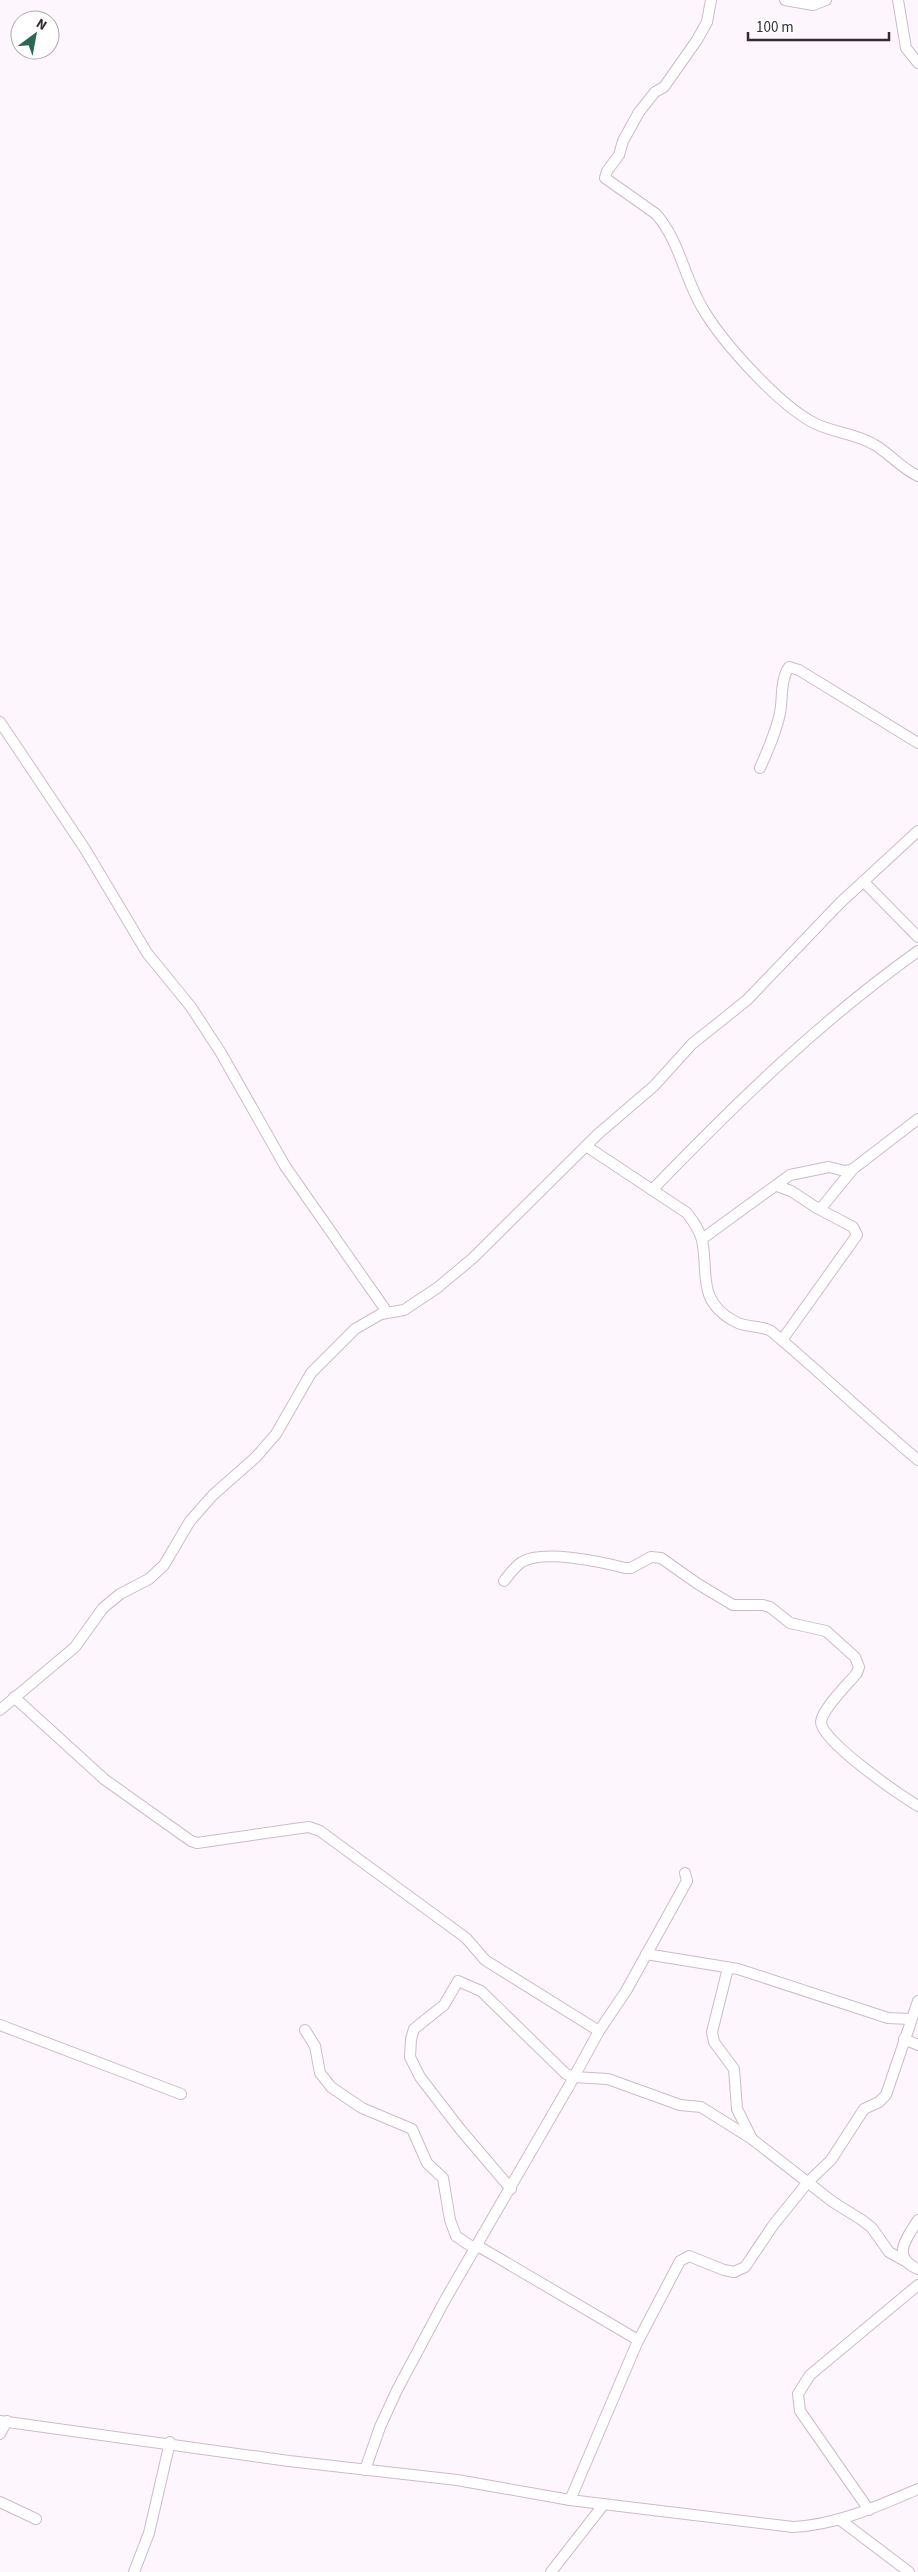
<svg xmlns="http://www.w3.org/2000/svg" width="918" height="2572" font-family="'Source Sans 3',sans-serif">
	<rect width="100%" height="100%" fill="#fef6fd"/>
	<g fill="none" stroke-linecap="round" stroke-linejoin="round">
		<g stroke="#cebaca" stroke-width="12">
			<g id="street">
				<path d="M711 0 707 22 697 40 664 87 655 92 639 112 623 141 619 155 607 171 605 178 656 214C680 241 684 278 703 309 723 343 779 405 814 423 833 433 856 433 875 445 890 454 901 468 918 476"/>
				<path d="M785 0 813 5 826 0"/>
				<path d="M898 0 906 48 918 63"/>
				<path d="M0 722 85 849 147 953 191 1007 221 1053 285 1166 387 1312"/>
				<path d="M760 768C768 750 776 732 780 713 783 698 780 680 789 667L799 670 918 743"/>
				<path d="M864 882 918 937"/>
				<path d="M586 1146 687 1213C693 1221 699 1229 702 1240 709 1272 696 1300 734 1321 745 1328 760 1325 771 1331 821 1373 868 1418 918 1460"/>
				<path d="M777 1186 791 1191 817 1208 822 1207 853 1169"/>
				<path d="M652 1190C735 1104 820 1021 918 951"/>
				<path d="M702 1239 790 1175 829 1167 845 1171 853 1169 918 1119"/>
				<path d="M782 1340 857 1235 853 1227 817 1208"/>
				<path d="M504 1581C509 1575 515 1566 522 1562 543 1549 602 1562 625 1568H631L651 1557 661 1558 698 1584 733 1605H763L770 1607 790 1623 826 1631 855 1657 859 1667 857 1673C848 1684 822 1709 821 1722 821 1741 900 1795 918 1806"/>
				<path d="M14 1697 104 1779 191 1841 197 1843 301 1828 309 1827 320 1831 466 1938 485 1960 599 2031"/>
				<path d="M0 1710 75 1647 103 1608 120 1594 149 1579 164 1565 190 1521 213 1495 256 1457 276 1434 311 1373 355 1329 381 1314 404 1310 437 1288 473 1258 598 1134 654 1086 692 1044 747 1000 840 903 918 831"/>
				<path d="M646 1954 738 1969 888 2018 910 2019"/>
				<path d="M728 1968 712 2032 714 2042 734 2069 737 2109 752 2139"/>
				<path d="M0 2025 181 2094"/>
				<path d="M305 2030 315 2046 320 2073 331 2087 362 2108 412 2129 427 2163 443 2178 450 2220 456 2236 475 2249"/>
				<path d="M904 2039 918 2045"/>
				<path d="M511 2189 460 2129 420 2077 410 2057 411 2039 414 2029 444 2005 458 1981 481 1991 566 2074 574 2077 608 2079 680 2105 701 2107 752 2139 833 2202 862 2220 872 2228 889 2252 905 2261"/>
				<path d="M918 2220C907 2238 890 2257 918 2269"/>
				<path d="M478 2246 638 2340"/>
				<path d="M0 2421 289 2461 457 2480 570 2500 793 2527C837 2525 878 2506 918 2489"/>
				<path d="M0 2434 7 2421"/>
				<path d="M365 2470 380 2427 397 2390 445 2300 569 2086 599 2031 626 1991 687 1881 685 1873"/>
				<path d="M570 2500 637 2343 680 2261 689 2256 724 2270 734 2272 745 2267 774 2224 808 2182 831 2160 864 2109 879 2102 886 2095 918 2001"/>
				<path d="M0 2502 36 2519"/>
				<path d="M869 2510 800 2411 798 2394 810 2375 918 2285"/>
				<path d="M839 2519 909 2572"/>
				<path d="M134 2572 149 2533 170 2442"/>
				<path d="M551 2572 604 2504"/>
			</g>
		</g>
		<use href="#street" stroke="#fff" stroke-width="10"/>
	</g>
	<g transform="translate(35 35) rotate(32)"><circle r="24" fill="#ffffff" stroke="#aeabad"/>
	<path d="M0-4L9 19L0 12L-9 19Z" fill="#2a6855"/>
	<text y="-8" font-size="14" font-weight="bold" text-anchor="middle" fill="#342c33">N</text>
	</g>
	<path d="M748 32v8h141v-8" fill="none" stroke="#342c33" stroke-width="2.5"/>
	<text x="756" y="32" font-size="15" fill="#342c33" stroke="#ffffff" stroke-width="4" paint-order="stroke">100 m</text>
</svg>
